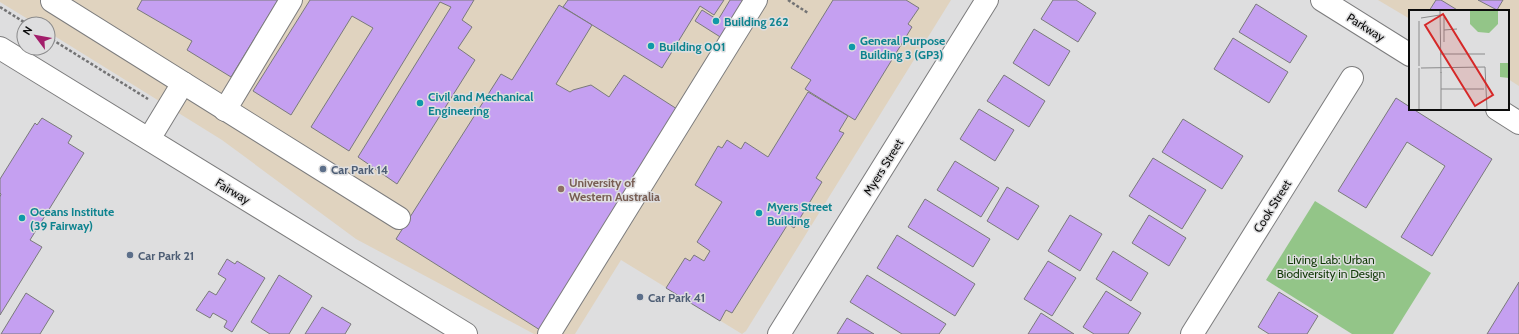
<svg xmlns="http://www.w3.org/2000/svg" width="1519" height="334" font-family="Cabin,sans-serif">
	<rect width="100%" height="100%" fill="#dededf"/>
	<g fill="#e0d3bf">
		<path d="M0 0H951L746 331 742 334 621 260 575 334H534L356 239 222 140 48 32V24H36L0 2Z"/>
		<path d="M1378 0H1519V86L1508 79V11H1410V19Z"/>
	</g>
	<path fill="#93c588" d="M1315 201 1431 273 1393 334H1352L1266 280Z"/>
	<g fill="#c5a0f1" stroke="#7a7a7b">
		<path d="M142 0H278L231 77 187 50 192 41 137 9Z"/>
		<path d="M310 0H474L462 20 472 27 458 48 475 60 397 184 358 157 451 7 440 2 349 151 311 127 373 28 352 16 291 115 253 91Z"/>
		<path d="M568 0H724L714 15 700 6 662 68 563 7Z"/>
		<path d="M730 0H749L725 40 695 21 702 10 718 20Z"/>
		<path d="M833 0H906L919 8 908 24 912 27 855 120 805 89 811 80 791 68Z"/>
		<path d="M1053 0H1076L1096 13 1078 42 1041 19Z"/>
		<path d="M1436 0H1441L1459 11H1429Z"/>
		<path d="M1478 0H1503L1497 10Z"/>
		<path d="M1256 4 1307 36 1290 63 1239 32Z"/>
		<path d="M559 5 592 25 556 84 570 92 573 90 591 85 609 97 624 75 677 109 540 330 396 239 501 74 512 80Z"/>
		<path d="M1034 29 1070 51 1049 86 1013 63Z"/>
		<path d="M1233 38 1288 72 1269 103 1214 69Z"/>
		<path d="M1004 75 1045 101 1029 127 987 101Z"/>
		<path d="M808 92 848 116 839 131 844 133 816 178 822 182 794 228 788 224 732 313 726 310 720 321 666 288 685 258 690 261 694 255 704 261 710 251 697 242 722 202 695 185 718 146 722 148 727 140 741 149 745 142 768 157Z"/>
		<path d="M1396 98 1410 107V109H1413L1492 159 1432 256 1401 237 1445 166 1407 142 1366 208 1338 191Z"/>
		<path d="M979 109 1014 130 995 161 960 139Z"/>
		<path d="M42 118 72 136 68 143 84 153 30 240 42 247 0 315V197L1 194 0 193V179L35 123 37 125Z"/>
		<path d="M1183 119 1243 156 1222 189 1162 152Z"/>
		<path d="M1153 158 1206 190 1182 229 1129 196Z"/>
		<path d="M955 161 999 188 981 217 937 190Z"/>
		<path d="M1007 187 1039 206 1018 240 987 221Z"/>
		<path d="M925 199 990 239 973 267 908 227Z"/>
		<path d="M1070 215 1102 234 1080 271 1048 251Z"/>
		<path d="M1149 215 1186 238 1169 266 1132 243Z"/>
		<path d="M897 235 975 284 955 316 877 268Z"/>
		<path d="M1113 251 1148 273 1131 301 1096 279Z"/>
		<path d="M227 259 235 264 237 261 265 278 232 332 224 327 227 321 213 313 210 318 196 310 209 291 216 295 226 279 218 274Z"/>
		<path d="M1048 261 1076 278 1052 316 1024 299Z"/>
		<path d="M279 275 312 296 289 334H270L251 322Z"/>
		<path d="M867 275 946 324 939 334H902L850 302Z"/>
		<path d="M1519 282V334H1487Z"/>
		<path d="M1106 291 1141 313 1128 334H1094L1083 327Z"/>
		<path d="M1279 292 1318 316 1307 334H1269L1258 327Z"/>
		<path d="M26 293 54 311 40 334H1Z"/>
		<path d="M322 307 351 324 345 334H305Z"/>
		<path d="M1041 313 1074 334H1028Z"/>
		<path d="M847 318 874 334H837Z"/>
	</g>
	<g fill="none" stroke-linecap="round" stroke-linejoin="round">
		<g stroke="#7c7c7d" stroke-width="24">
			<g id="minor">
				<path d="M1322 0 1410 55"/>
				<path d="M52 1 399 218"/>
				<path d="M0 48 466 334"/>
				<path d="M1497 109 1519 123"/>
				<path d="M225 110 291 0"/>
				<path d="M149 139 183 83"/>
				<path d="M549 334 756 0"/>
				<path d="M779 334 987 0"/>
				<path d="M1192 334 1352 78"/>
			</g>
		</g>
		<g stroke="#737374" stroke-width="2.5" stroke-dasharray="3 2" stroke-linecap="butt">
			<path d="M788 0 808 13"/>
			<path d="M0 7 27 24"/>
			<path d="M48 37 148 99"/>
		</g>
		<use href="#minor" stroke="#fff" stroke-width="22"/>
	</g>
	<g fill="#0f9aa8" stroke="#dededf" stroke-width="1.5">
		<circle cx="716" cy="21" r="4"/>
		<circle cx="651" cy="46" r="4"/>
		<circle cx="852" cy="47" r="4"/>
		<circle cx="420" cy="103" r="4"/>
		<circle cx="759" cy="213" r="4"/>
		<circle cx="22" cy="218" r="4"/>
	</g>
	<g fill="#5c6f8a" stroke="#dededf" stroke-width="1.5">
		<circle cx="323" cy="169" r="4"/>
		<circle cx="130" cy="255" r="4"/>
		<circle cx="640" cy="297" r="4"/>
	</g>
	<circle fill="#8d6e63" stroke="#dededf" stroke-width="1.5" cx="561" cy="189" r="4"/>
	<g text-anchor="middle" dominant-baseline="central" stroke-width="3" stroke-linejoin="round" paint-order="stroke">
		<g font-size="12" font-weight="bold" fill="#0d838f" stroke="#dededf" text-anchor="start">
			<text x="724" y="21">Building 262</text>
			<text x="860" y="40">General Purpose<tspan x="860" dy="14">Building 3 (GP3)</tspan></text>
			<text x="659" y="46">Building 001</text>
			<text x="428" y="96">Civil and Mechanical<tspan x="428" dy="14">Engineering</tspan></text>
			<text x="767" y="206">Myers Street<tspan x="767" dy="14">Building</tspan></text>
			<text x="30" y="211">Oceans Institute<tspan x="30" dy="14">(39 Fairway)</tspan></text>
		</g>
		<g font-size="12" fill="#0c0c0c" stroke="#dededf">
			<text transform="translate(1366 27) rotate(32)">Parkway</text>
			<text transform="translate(883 167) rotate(-58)">Myers Street</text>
			<text transform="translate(233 191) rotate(31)">Fairway</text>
			<text transform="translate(1272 206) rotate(-58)">Cook Street</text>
		</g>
		<g font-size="12" font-weight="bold" fill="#4e5e75" stroke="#dededf" text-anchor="start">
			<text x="331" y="169">Car Park 14</text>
			<text x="138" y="255">Car Park 21</text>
			<text x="648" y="297">Car Park 41</text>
		</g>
		<g font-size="12" font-weight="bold" fill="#785e54" stroke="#dededf" text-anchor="start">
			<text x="569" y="182">University of<tspan x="569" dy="14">Western Australia</tspan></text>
		</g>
		<g font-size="12" fill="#113906" stroke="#dededf">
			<text x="1331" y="259">Living Lab: Urban<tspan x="1331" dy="14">Biodiversity in Design</tspan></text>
		</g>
	</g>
	<g transform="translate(1409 10)">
		<rect width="100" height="100" fill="#dededf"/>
		<path d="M61 0H89V14L80 23 69 22 61 14ZM91 53H100V68L91 67Z" fill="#93c588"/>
		<path fill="none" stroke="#8a8a8b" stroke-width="1" d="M31 0 32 63M12 8 31 5M10 11V56M35 20 48 19M35 32V7M31 44H76M10 58V100M12 58 76 57 78 100M32 62V99M32 79H75"/>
		<path fill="#d62828" fill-opacity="0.15" stroke="#d62828" stroke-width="2" d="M34 4 84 85 66 96 16 15Z"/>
		<rect width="100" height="100" fill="none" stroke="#0c0c0c" stroke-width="2"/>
	</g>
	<g transform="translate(36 36) rotate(302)"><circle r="19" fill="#dededf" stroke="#8a8a8b"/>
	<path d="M0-3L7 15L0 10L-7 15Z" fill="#a21d6a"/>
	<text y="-6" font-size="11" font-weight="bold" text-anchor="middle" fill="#0c0c0c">N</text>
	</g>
</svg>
